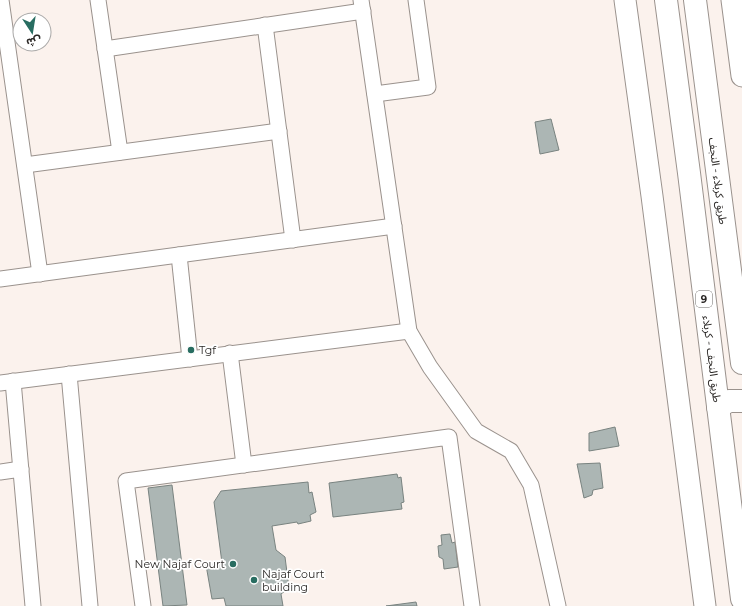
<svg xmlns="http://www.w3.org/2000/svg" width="742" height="606" font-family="Montserrat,'Noto Sans Arabic',sans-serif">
	<rect width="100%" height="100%" fill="#fbf2ed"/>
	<g fill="#acb6b4" stroke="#798380">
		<path d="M551 119 559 150 540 154 535 122Z"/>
		<path d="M615 427 619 446 589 451V433Z"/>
		<path d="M600 463 603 488 593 490 592 495 584 498 577 464Z"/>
		<path d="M397 474 398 478 401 477 404 502 401 503 402 509 333 517 329 483Z"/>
		<path d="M308 482 309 493 312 492 316 512 310 515 311 521 298 524 297 522 272 526 276 550 285 557 289 588 281 594 283 606H226L224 598 212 599 206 565 222 563 214 502 221 491Z"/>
		<path d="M172 485 187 605 163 606 148 488Z"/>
		<path d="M450 534 452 543 455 542 458 567 444 569 443 559 439 557 438 546 442 545 441 535Z"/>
		<path d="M416 602 417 606H386Z"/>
	</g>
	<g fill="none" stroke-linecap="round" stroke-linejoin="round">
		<g stroke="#9a928d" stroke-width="17">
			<g id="minor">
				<path d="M1 0 40 274"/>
				<path d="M98 0 120 152"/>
				<path d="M361 0 409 331 430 367 476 431 511 451 531 485 558 606"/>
				<path d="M265 25 293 240"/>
				<path d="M105 49 363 11"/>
				<path d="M375 94 428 87 416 0"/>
				<path d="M25 165 279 131"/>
				<path d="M179 255 190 359"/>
				<path d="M0 279 394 226"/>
				<path d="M230 353 244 465"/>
				<path d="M69 374 90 606"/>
				<path d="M13 381 33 606"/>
				<path d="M0 383 409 331"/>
				<path d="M0 472 21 469"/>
				<path d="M143 606 126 481 449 437 472 606"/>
			</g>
		</g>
		<g stroke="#9a928d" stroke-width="23">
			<g id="secondary">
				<path d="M625 0 652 196 705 606"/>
				<path d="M732 0 742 76"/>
			</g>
		</g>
		<g stroke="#9a928d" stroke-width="24">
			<g id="trunk">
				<path d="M666 0 689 173 742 599"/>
				<path d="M695 0 742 363"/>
				<path d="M718 407 729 401H742"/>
			</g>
		</g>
		<use href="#minor" stroke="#fff" stroke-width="15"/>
		<use href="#secondary" stroke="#fff" stroke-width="21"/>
		<use href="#trunk" stroke="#fff" stroke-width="22"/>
	</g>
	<g fill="#286d61" stroke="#fff" stroke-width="1.5">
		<circle cx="191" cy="350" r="4"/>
		<circle cx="233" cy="564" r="4"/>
		<circle cx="254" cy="580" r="4"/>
	</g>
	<g text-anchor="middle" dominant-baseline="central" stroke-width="3.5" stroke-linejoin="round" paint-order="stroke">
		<rect fill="#fff" stroke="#6b6867" stroke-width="1" x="696" y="291" width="16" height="16" rx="3"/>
		<g font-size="10" font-weight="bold" fill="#2b2826">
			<text x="704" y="299">9</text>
		</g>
		<g font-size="11" fill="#2b2826" stroke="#fff">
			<text transform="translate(718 181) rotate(83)">طريق کربلاء - النجف</text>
			<text transform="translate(712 359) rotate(83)">طريق النجف - کربلاء</text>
		</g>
		<g font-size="11" fill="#2b2826" stroke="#fff" text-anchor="start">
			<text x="199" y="350">Tgf</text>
			<text x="225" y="564" text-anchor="end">New Najaf Court</text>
			<text x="262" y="574">Najaf Court<tspan x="262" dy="13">building</tspan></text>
		</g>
	</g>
	<g transform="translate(32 32) rotate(168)"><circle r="19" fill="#ffffff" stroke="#aaa9a8"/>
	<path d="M0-3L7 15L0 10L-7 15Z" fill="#286d61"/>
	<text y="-6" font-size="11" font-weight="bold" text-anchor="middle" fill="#2b2826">ش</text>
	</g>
</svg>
